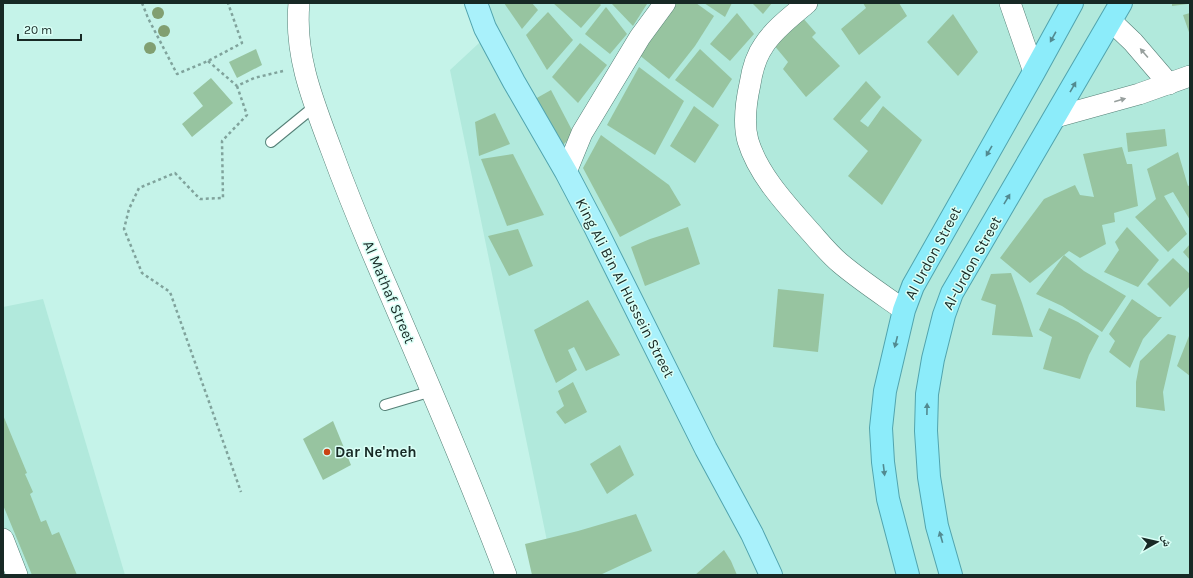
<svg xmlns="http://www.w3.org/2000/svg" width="1193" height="578" font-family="Karla,'Noto Naskh Arabic',sans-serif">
	<rect width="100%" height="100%" fill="#c5f3e9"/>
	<g fill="#b1e9dc">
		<path d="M490 3H1190V575H554L450 70 492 31Z"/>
		<path d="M43 299 125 575H3V307Z"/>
	</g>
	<g fill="#97c4a0">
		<path d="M504 3H532L538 10 522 29Z"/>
		<path d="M553 3H599L601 5 581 28Z"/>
		<path d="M611 3H646L647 4 633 26Z"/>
		<path d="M673 3H696L714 16 695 46 669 79 638 54Z"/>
		<path d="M704 3H732L725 17Z"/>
		<path d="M752 3H772L763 14Z"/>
		<path d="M863 3H899L907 16 859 55 841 29 866 8Z"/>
		<path d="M1172 3H1188V4L1172 6Z"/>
		<path d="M606 7 627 34 610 54 585 34Z"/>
		<path d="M548 12 573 40 547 70 526 35Z"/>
		<path d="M737 13 754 34 730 61 710 44Z"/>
		<path d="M1190 13V35L1183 15Z"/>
		<path d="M953 14 978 52 958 76 927 42Z"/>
		<path d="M802 17 816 33 812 37 840 66 806 97 783 69 788 62 773 44Z"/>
		<path d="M580 43 607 65 578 103 552 77Z"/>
		<path d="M256 49 262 65 237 78 229 62Z"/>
		<path d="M700 49 732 79 713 108 675 80Z"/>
		<path d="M639 67 684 101 655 155 607 125Z"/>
		<path d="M211 78 233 103 192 137 182 124 203 106 193 93Z"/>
		<path d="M866 81 881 97 860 121 868 127 883 106 922 140 882 205 848 176 868 151 833 119Z"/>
		<path d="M551 90 574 134 563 145 535 99Z"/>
		<path d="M694 106 719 125 695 163 670 146Z"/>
		<path d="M495 113 510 144 479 156 475 122Z"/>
		<path d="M1165 129 1167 146 1128 152 1126 133Z"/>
		<path d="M601 135 669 185 681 205 620 237 583 168Z"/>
		<path d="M1122 147 1127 164H1132L1138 206 1114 213 1115 222 1102 225 1106 244 1080 258 1069 251 1030 283 1000 258 1044 199 1075 185 1080 195 1094 197 1083 154Z"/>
		<path d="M1178 152 1188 186 1190 185V220L1173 192 1164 196 1187 234 1168 252 1135 217 1156 199 1147 169Z"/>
		<path d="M513 154 544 215 507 226 481 159Z"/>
		<path d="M688 227 700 264 645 286 631 247 650 239Z"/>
		<path d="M1127 227 1159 260 1138 287 1104 272 1119 250 1115 242Z"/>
		<path d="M518 229 533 266 509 276 488 236Z"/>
		<path d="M1190 244V260L1183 252Z"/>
		<path d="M1064 255 1084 271 1126 296 1102 332 1062 306 1036 294Z"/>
		<path d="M1173 258 1190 274V286L1170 307 1147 284Z"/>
		<path d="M1011 273 1022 303 1033 337 992 335 996 305 981 300 991 274Z"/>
		<path d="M778 289 824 294 818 352 773 347Z"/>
		<path d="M1132 299 1158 317H1162L1143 339 1130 368 1109 352 1115 341 1109 334Z"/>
		<path d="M588 300 620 355 586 371 574 347 568 350 577 370 556 383 546 360 534 330Z"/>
		<path d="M1049 308 1078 322 1099 336 1089 355 1080 379 1043 369 1052 337 1039 330Z"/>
		<path d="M1168 334 1176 336 1163 392 1165 411 1136 407V382L1140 361Z"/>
		<path d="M1189 336H1190V376L1177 366Z"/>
		<path d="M573 382 587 412 565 424 556 412 564 406 558 391Z"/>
		<path d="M3 415 27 473 25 474 33 492 30 494 41 522 46 520 52 535 59 532 77 575H32L3 505Z"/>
		<path d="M333 421 351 465 323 480 303 439Z"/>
		<path d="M620 445 634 475 607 494 590 464Z"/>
		<path d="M636 514 652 551 600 575H532L525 544 578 531Z"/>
		<path d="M724 550 731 561 737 575H695Z"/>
	</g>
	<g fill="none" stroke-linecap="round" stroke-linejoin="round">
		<g stroke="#558077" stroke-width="12">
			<g id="service">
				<path d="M271 142 315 106"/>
				<path d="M385 405 432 391"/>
			</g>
		</g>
		<g stroke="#558077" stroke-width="22">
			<g id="minor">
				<path d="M299 3C294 55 313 101 331 149 349 198 369 246 390 294 430 387 470 480 506 575"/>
				<path d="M807 3C793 15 774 29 764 45 756 56 752 71 750 84 746 102 743 123 748 141 758 174 785 203 807 228 818 240 828 253 840 263 860 280 883 295 904 310"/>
				<path d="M1010 3 1034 72"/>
				<path d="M1111 21 1133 42 1169 84"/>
				<path d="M1056 117 1139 94 1190 76"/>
				<path d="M566 172 582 133 640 37 665 3"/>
				<path d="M3 539 17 575"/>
			</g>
		</g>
		<g stroke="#51a4ae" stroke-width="24">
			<path id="primary" d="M476 3 485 28 514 82 566 172 595 227 706 449 752 534 771 575"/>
		</g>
		<g stroke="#51a4ae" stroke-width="24">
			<g id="trunk">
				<path d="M908 575 888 499 883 462 881 428 885 391 904 310 913 286 1034 72 1072 3"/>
				<path d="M951 575 937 526 929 477 926 431 927 394 933 359 944 315 952 293 1121 3"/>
			</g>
		</g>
		<g stroke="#80a39c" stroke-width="2.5" stroke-dasharray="3 3" stroke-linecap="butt">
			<path d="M142 3 148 18 177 74 208 61 242 43 228 3"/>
			<path d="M208 61 237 86 254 78 283 71"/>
			<path d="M237 86 247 115 222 141 223 198 200 199 175 173 139 188 129 209 124 229 142 273 170 292 241 492"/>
		</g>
		<use href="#service" stroke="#fff" stroke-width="10"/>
		<use href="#minor" stroke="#fff" stroke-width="21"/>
		<use href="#primary" stroke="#a9f1fb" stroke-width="22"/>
		<use href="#trunk" stroke="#8cecfa" stroke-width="22"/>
	</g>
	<g fill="#819f71">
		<circle cx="158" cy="13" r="6"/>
		<circle cx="164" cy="31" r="6"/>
		<circle cx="150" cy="48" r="6"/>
	</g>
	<defs><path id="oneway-solid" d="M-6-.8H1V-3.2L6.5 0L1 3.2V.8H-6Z"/></defs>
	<g fill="#528a90">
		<use href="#oneway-solid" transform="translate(1053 37) rotate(119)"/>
		<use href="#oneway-solid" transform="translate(1073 87) rotate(-60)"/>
		<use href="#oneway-solid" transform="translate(989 151) rotate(120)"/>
		<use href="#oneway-solid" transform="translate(1007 199) rotate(-59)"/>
		<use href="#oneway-solid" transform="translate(896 342) rotate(104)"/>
		<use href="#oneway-solid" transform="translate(927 409) rotate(-89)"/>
		<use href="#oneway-solid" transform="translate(884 470) rotate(83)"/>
		<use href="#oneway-solid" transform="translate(941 537) rotate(-106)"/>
	</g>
	<g fill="#979f9d">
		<use href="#oneway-solid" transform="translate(1144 53) rotate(-131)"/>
		<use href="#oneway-solid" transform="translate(1120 100) rotate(-16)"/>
	</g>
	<circle fill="#ca4213" stroke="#dafff6" stroke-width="1.5" cx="327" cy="452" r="4"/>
	<g text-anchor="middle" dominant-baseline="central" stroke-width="3" stroke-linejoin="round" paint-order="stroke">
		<g font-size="15" fill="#172925" stroke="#dafff6">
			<text transform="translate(933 253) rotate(-62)">Al Urdon Street</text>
			<text transform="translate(972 263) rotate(-61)">Al-Urdon Street</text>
			<text transform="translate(625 288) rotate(63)">King Ali Bin Al Hussein Street</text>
			<text transform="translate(389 292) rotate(67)">Al Mathaf Street</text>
		</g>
		<g font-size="15" font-weight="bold" fill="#172925" stroke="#dafff6" text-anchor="start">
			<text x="335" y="452">Dar Ne'meh</text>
		</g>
	</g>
	<rect width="1193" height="578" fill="none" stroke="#172925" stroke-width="8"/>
	<g transform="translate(1157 542) rotate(82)" stroke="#dafff6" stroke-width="3" paint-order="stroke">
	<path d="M0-3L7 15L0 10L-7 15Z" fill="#172925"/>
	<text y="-6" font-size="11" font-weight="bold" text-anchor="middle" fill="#172925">ش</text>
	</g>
	<path d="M18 34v6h63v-6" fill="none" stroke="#172925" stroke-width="2"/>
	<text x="24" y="34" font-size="12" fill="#172925" stroke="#dafff6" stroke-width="3" paint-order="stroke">20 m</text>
</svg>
